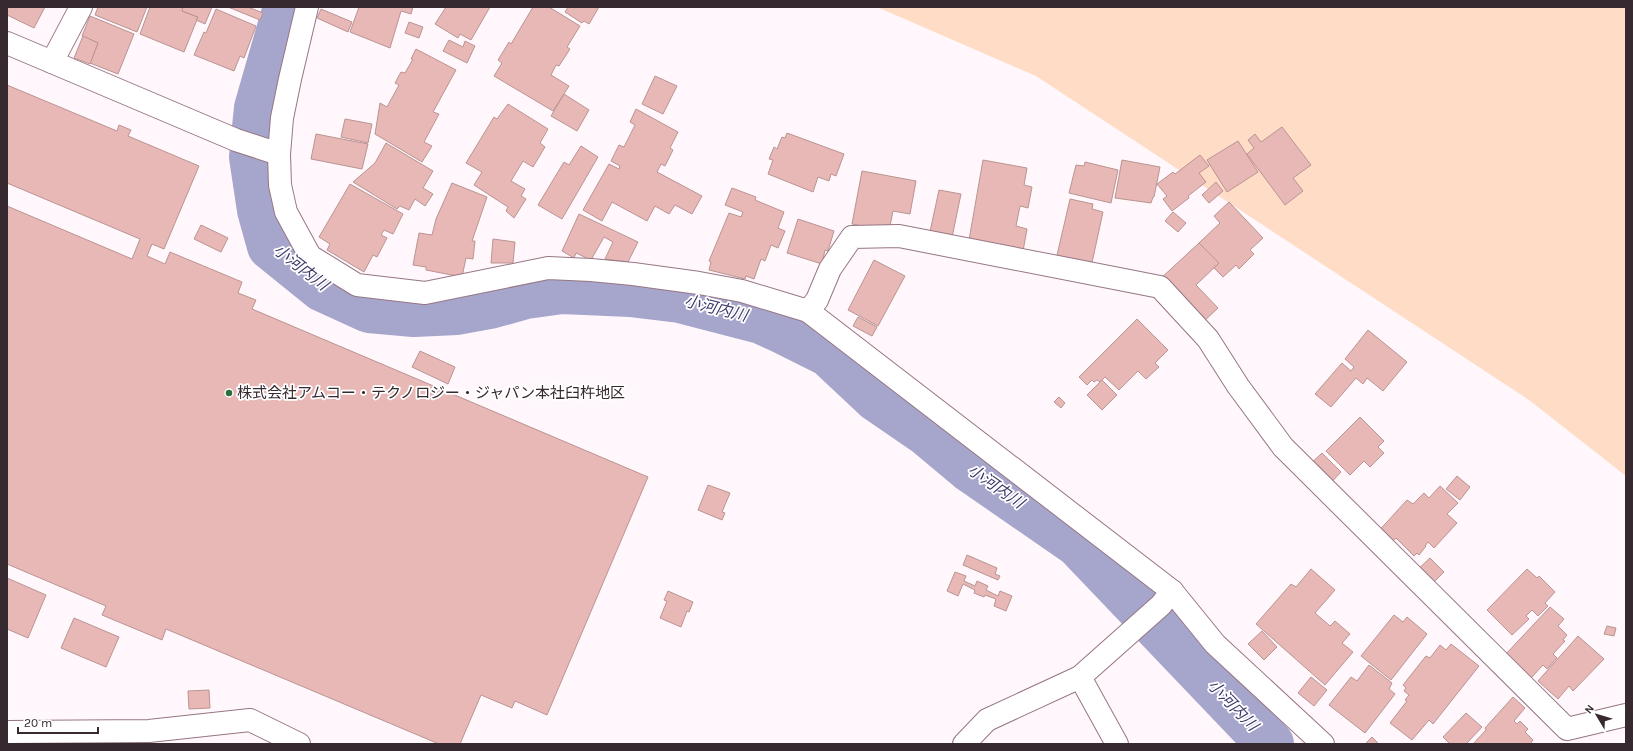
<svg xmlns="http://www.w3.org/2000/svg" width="1633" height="751" font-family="Karla,'Noto Sans JP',sans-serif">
	<rect width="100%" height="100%" fill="#fff7fb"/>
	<path fill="#fedcc6" d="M877 7H1626V476L1529 400 1036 76Z"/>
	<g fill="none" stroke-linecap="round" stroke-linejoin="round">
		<path stroke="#a6a6cc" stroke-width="48" d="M287 7 258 108 253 157 261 210 271 246 323 288 369 309 414 313 457 311 490 305 526 295 562 290 630 293 680 299 761 320 785 331 829 353 877 398 928 433 971 469 1078 543 1270 744"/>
	</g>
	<g fill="#e7b8b5" stroke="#ba9492">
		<path d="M7 7H45L34 28 7 15Z"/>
		<path d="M98 7H147L137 32 95 15Z"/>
		<path d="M150 7H183L182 11 198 17 184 52 140 34Z"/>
		<path d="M183 7H212L205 24 196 20 198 17 182 11Z"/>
		<path d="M228 7H248L263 13 260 20Z"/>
		<path d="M359 7H413L411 14 401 11 390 48 350 32Z"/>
		<path d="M446 7H490L471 40 460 34 458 38 435 24Z"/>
		<path d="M533 7H549L580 26 567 47 570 49 559 66 556 65 551 75 569 86 553 111 494 76 502 63 498 60 509 42 511 44Z"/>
		<path d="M568 7H599L589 24 584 21 582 23 565 12Z"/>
		<path d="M216 9 256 26 244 58 240 56 234 71 194 55 204 32 206 33Z"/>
		<path d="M321 9 352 22 348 32 317 18Z"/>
		<path d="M90 16 134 34 118 74 90 63 98 43 82 36Z"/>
		<path d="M409 22 423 27 419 38 405 33Z"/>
		<path d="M83 36 98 43 90 64 74 58Z"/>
		<path d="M449 40 463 47 465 41 475 46 467 63 443 51Z"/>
		<path d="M416 49 456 70 433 112 439 114 424 142 432 146 422 162 375 134 380 103 387 107 399 85 395 83 401 72 405 73 413 59H411Z"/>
		<path d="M655 76 677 86 663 114 642 104Z"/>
		<path d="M7 85 117 131 119 125 131 130 128 136 199 166 164 249 152 244 147 256 165 264 170 252 242 282 238 293 256 300 252 309 648 477 547 715 515 701 512 708 481 695 460 744H439L166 629 162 640 102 615 106 606 7 564V206L132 259 140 239 7 183Z"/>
		<path d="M564 94 589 110 577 131 551 116Z"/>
		<path d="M508 104 548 129 540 143 545 147 533 167 523 161 511 181 525 189 521 196 526 199 514 218 506 211 508 207 474 185 482 172 466 163 494 117 497 119Z"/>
		<path d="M636 109 678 132 670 148 673 150 665 166 661 164 657 172 702 196 692 214 675 205 669 214 655 206 647 221 612 202 602 221 583 210 609 164 619 169 620 166 611 161 619 145 624 147 635 125 630 122Z"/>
		<path d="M345 119 372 124 368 143 341 137Z"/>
		<path d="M1282 127 1311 165 1293 178 1303 191 1285 205 1247 154 1254 148 1248 140 1255 134 1261 142Z"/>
		<path d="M787 133 844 154 836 176 831 174 829 181 818 177 813 192 768 174 773 160 769 159 774 147 777 149 782 137 785 138Z"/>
		<path d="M316 134 368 144 362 169 311 159Z"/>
		<path d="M1238 141 1258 172 1227 192 1207 160Z"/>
		<path d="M386 143 433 171 423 188 433 194 425 206 415 199 409 210 400 206 397 209 353 182 375 163Z"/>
		<path d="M581 146 598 157 562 219 538 205 564 162 569 165Z"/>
		<path d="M1200 155 1209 166 1199 173 1206 182 1188 196 1189 198 1172 211 1163 199 1167 196 1157 184 1173 172 1175 174Z"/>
		<path d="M983 160 1027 168 1024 185 1032 187 1028 208 1020 206 1016 226 1027 229 1022 257 969 240Z"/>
		<path d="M1122 160 1160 167 1154 197H1153L1151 203 1115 198Z"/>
		<path d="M1085 162 1118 170 1111 203 1069 193 1076 165 1084 166Z"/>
		<path d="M862 171 916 181 910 214 893 211 889 231 852 224Z"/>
		<path d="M1216 182 1223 191 1209 203 1202 195Z"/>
		<path d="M452 183 487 197 472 241H475L473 259 466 258 462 277 426 270V267L413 265 419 233 432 235 436 219Z"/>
		<path d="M350 184 403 214 393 234 384 230 381 235 387 238 377 257 373 255 364 272 327 250 330 244 319 237Z"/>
		<path d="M732 188 756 197 755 200 784 212 778 228 785 231 778 248 771 245 765 261 761 259 754 279 746 276 745 279 709 270 711 262 709 261 729 213 741 217 743 212 725 205Z"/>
		<path d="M939 190 961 194 951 242 928 241Z"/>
		<path d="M1070 199 1093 204 1092 209 1103 212 1090 272 1055 264Z"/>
		<path d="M1229 202 1263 238 1250 250 1254 254 1239 269 1236 265 1223 277 1214 268 1219 263 1199 243 1220 223 1214 216Z"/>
		<path d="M1173 212 1186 223 1178 232 1165 221Z"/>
		<path d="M579 214 638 242 628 262 605 259 613 242 604 237 591 260 576 253 574 258 562 251Z"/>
		<path d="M798 219 834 231 828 251 825 250 822 264 787 253Z"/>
		<path d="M201 225 228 238 221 252 194 239Z"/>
		<path d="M493 239 515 242 513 263H491Z"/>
		<path d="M1199 243 1219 263 1196 285 1218 308 1201 324 1159 280Z"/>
		<path d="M874 260 905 276 878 326 848 310Z"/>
		<path d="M858 317 877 327 872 336 853 326Z"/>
		<path d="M1137 319 1168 350 1155 363 1159 367 1146 379 1138 371 1119 390 1105 377 1100 382 1097 380 1094 382 1092 380 1087 385 1079 377Z"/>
		<path d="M1368 330 1407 362 1383 391 1367 378 1363 384 1356 378 1331 407 1315 394 1342 363 1351 371 1354 367 1345 359Z"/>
		<path d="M420 351 455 367 448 384 412 367Z"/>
		<path d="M1102 380 1117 395 1102 410 1087 395Z"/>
		<path d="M1059 397 1065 403 1061 408 1054 402Z"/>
		<path d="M1360 417 1384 441 1378 447 1384 453 1370 467 1364 461 1350 475 1326 451Z"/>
		<path d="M1322 453 1341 472 1327 487 1307 467Z"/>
		<path d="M1457 476 1470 487 1460 500 1446 489Z"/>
		<path d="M708 485 730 493 722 512 725 513 722 520 698 510Z"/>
		<path d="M1440 486 1458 503 1447 514 1457 523 1434 548 1428 542 1425 546H1426L1419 555 1417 553 1414 556 1396 538 1388 546 1376 534 1407 500 1413 504 1424 493 1429 498Z"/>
		<path d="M967 555 997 568 995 574 1000 576 998 580 963 565Z"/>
		<path d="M1430 558 1444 572 1429 587 1415 572Z"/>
		<path d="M1311 569 1335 590 1315 613 1330 626 1335 621 1350 634 1342 643 1353 652 1325 685 1256 624 1291 584 1296 587Z"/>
		<path d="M1527 569 1537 578 1539 576 1555 592 1545 603 1548 606 1538 616 1532 610 1526 616 1529 619 1512 635 1487 610Z"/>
		<path d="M955 572 966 576 964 581 975 586 977 581 988 586 986 590 998 596 1000 591 1012 596 1006 611 994 606 996 599 985 595 984 597 974 593 975 590 963 584 958 596 947 591Z"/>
		<path d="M7 578 46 595 28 638 7 629Z"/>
		<path d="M668 591 693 602 689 612 687 611 681 627 660 618 667 601 664 600Z"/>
		<path d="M1550 607 1564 619 1558 626 1567 635 1563 640 1565 641 1553 654 1557 658 1547 669 1543 665 1531 678 1505 655Z"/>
		<path d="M1394 615 1403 622 1407 617 1427 634 1391 680 1361 656Z"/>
		<path d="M74 618 119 637 106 667 61 648Z"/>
		<path d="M1607 626 1616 628 1614 636 1604 634Z"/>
		<path d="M1262 631 1277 647 1264 660 1248 644Z"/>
		<path d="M1578 636 1604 659 1573 691 1569 686 1558 699 1538 681Z"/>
		<path d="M1451 644 1479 666 1433 724 1429 720 1412 740 1390 723 1407 701 1405 700 1409 695 1404 691 1406 688 1403 685 1426 656 1430 658 1440 645 1446 650Z"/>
		<path d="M1369 665 1392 683 1389 689 1395 694 1365 733 1329 705 1351 677 1357 681Z"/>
		<path d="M1311 677 1327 690 1314 706 1298 693Z"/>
		<path d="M209 690 210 708 189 709 188 691Z"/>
		<path d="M1513 697 1525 708 1514 721 1517 724 1520 721 1528 729 1525 732 1533 740 1530 744H1473L1486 730 1485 728Z"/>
		<path d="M1466 713 1482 727 1466 744H1450L1443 737Z"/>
		<path d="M1372 737 1379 744H1365Z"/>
	</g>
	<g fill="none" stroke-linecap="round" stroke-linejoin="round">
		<g stroke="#967684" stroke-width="24">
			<g id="minor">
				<path d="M307 7 290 79 282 118 279 154 280 185 286 212 310 256 357 285 425 293 548 268 591 270 633 274 699 283 742 291 808 311 1172 591 1215 644 1323 744"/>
				<path d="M7 43 52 62 81 7"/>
				<path d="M52 62 236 140 279 154"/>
				<path d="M808 311 817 300 830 269 852 237 899 236 1160 287 1208 339 1238 386 1283 447 1567 729 1626 715"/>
				<path d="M1080 677 1117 744"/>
				<path d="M7 732 149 731 250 720 299 744"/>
				<path d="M964 744 987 720 1080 677 1161 605 1172 591"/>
			</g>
		</g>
		<use href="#minor" stroke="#fff" stroke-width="22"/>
	</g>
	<circle fill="#28703d" stroke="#fff" stroke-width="1.5" cx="229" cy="393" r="4"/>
	<g text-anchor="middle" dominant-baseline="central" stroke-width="3.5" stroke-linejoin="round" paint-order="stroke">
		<g font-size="15" fill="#36292f" stroke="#fff" text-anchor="start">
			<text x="237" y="393">株式会社アムコー・テクノロジー・ジャパン本社臼杵地区</text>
		</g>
		<g font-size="16" font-style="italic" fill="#3e3a6c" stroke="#fff">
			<text transform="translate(301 267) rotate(38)">小河内川</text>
			<text transform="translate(716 308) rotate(14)">小河内川</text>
			<text transform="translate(996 486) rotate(35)">小河内川</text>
			<text transform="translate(1233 705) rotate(46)">小河内川</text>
		</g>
	</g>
	<rect width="1633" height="751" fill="none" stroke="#36292f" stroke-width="16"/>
	<g transform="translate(1597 715) rotate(308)" stroke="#ffffff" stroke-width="3" paint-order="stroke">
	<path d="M0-3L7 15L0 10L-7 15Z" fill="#36292f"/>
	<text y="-6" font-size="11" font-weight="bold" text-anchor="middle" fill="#36292f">N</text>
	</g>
	<path d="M18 727v6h80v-6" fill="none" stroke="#36292f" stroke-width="2"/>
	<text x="24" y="727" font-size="12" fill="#36292f" stroke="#ffffff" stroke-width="3" paint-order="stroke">20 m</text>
</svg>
